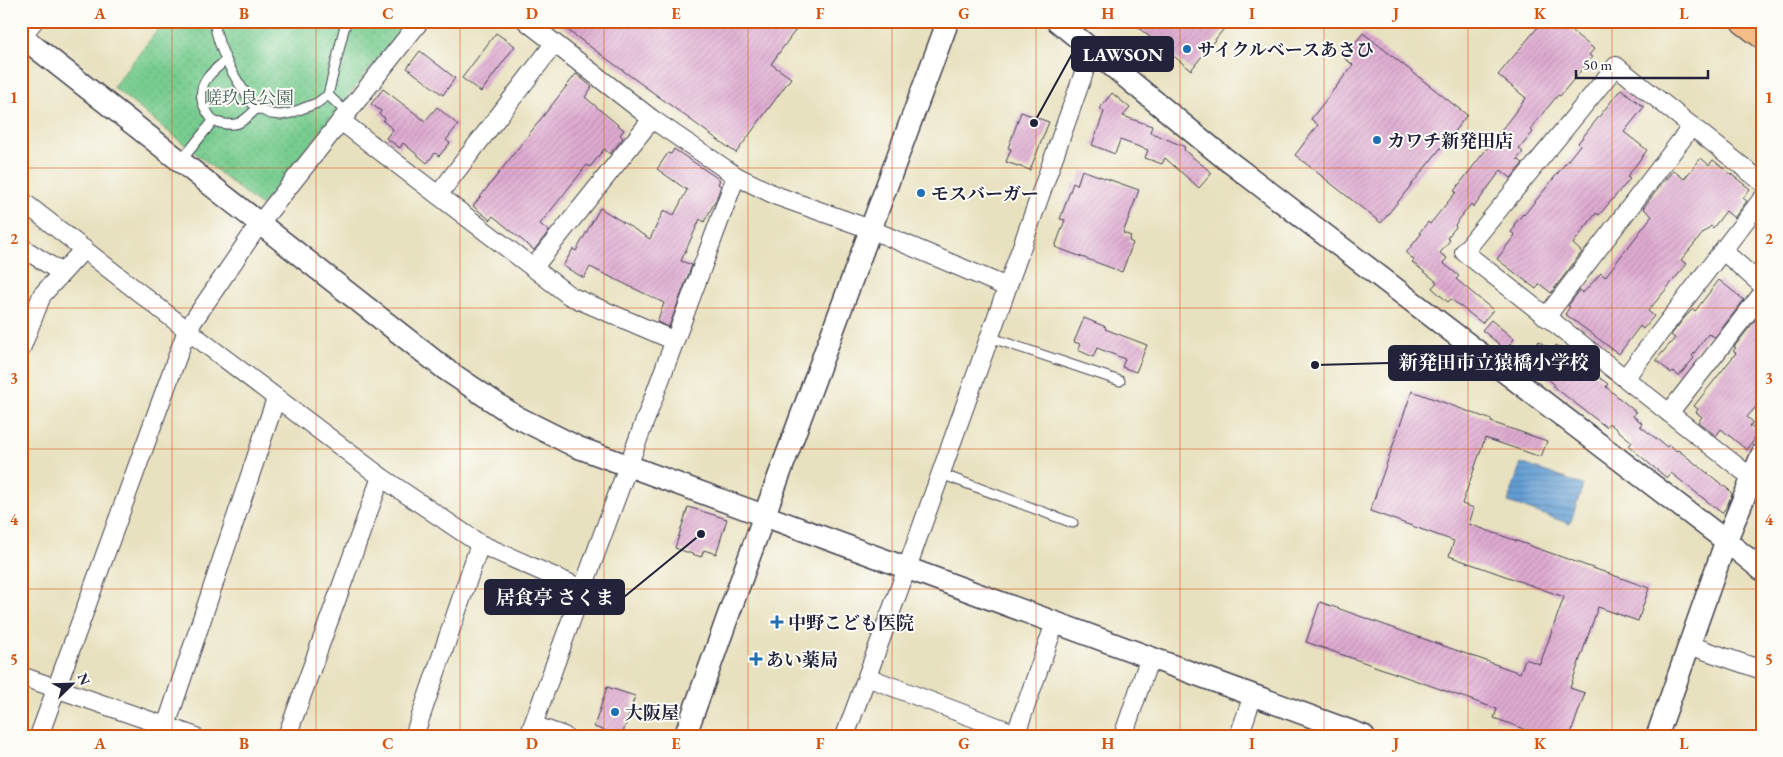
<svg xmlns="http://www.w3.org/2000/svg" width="1783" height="757" font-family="'EB Garamond','Noto Serif JP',serif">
	<defs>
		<pattern id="park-dots" width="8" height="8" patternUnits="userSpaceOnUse" patternTransform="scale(1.25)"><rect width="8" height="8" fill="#77cc8f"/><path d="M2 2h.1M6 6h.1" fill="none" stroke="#67af7c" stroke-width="1.8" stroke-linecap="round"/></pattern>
		<pattern id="water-rules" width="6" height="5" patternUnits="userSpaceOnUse" patternTransform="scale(1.25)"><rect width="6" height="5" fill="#639ed3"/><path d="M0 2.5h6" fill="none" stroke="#5180ac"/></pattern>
		<pattern id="building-hatch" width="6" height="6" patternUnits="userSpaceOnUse" patternTransform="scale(1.25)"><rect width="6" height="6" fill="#deaad0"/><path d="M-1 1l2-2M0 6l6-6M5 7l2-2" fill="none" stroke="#be92b4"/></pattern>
	</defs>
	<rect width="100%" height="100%" fill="#fdfcf7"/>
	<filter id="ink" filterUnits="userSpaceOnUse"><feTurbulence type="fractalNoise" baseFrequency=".02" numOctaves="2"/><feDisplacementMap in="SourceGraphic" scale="10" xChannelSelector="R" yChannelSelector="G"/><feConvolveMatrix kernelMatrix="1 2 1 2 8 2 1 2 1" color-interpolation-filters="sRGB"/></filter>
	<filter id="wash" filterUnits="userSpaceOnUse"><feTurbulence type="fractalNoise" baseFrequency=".0096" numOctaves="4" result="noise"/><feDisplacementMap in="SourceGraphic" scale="20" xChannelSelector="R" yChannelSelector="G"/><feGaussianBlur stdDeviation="1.12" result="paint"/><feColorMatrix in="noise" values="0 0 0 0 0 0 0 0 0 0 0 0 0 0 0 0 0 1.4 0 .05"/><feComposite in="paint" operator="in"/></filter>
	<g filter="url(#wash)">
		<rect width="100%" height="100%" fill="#e8e1bf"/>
		<path fill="url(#park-dots)" stroke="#4c7765" d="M165 21H408L261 206 113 87Z"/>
		<path fill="url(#water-rules)" stroke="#426087" d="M1521 463 1583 485 1570 524 1508 502Z"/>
		<g id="blocks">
			<g fill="url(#building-hatch)">
				<path d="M555 21H802L771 64 791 78 736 153Z"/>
				<path d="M1130 21H1230L1191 70Z"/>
				<path d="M1543 21H1574L1568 28 1594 49 1589 55 1592 57 1560 96 1558 95 1533 125 1534 126 1531 130 1533 132 1519 149 1523 152 1517 159 1523 163 1511 178 1501 170 1474 207 1471 204 1455 225 1456 227 1447 238 1450 240 1440 253 1447 258 1443 263 1459 276 1456 279 1493 310 1482 323 1451 299 1448 302 1432 288 1437 282 1412 262 1414 260 1406 253 1421 234 1419 233 1428 222 1430 224 1456 192 1454 191 1526 98 1498 75Z"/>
				<path d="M496 33 515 46 481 92 462 78Z"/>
				<path d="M1363 33 1467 115 1381 223 1295 155 1318 125 1311 119 1353 65 1344 58Z"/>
				<path d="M420 51 455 78 443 95 407 68Z"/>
				<path d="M576 74 592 87 585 97 624 130 620 135 623 138 610 154 604 149 590 167 587 165 540 224 549 231 534 250 493 216 490 220 473 206Z"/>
				<path d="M383 89 425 121 437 107 458 125 446 140 450 143 439 156 435 153 427 163 403 143 400 148 386 138 393 129 383 121 385 118 379 114 381 111 371 104Z"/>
				<path d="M1621 89 1644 107 1624 132 1647 150 1627 177 1630 179 1599 215 1596 213 1573 244 1582 252 1551 293 1540 284 1536 289 1497 259 1515 235 1511 232 1516 226 1514 225 1523 214 1524 215 1546 188 1580 145 1578 143 1586 133Z"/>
				<path d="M1112 93 1130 108 1123 116 1152 126 1150 132 1185 147 1184 150 1212 173 1199 188 1165 158 1162 164 1145 158 1148 150 1120 140 1115 154 1092 145 1104 112 1100 108Z"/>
				<path d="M1021 112 1049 122 1030 170 1006 162 1011 149 1008 148Z"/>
				<path d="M674 149 720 180 718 184 721 186 716 200 704 222 700 219 681 261 692 265 669 327 657 322 664 303 590 267 584 278 563 266 573 249 576 251 600 208 650 239 664 210 674 215 687 190 657 169 668 153 671 154Z"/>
				<path d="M1701 158 1709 165 1713 160 1750 189 1743 198 1747 201 1734 218 1726 211 1713 228 1711 226 1704 232 1681 260 1687 264 1648 311 1654 316 1643 329 1640 326 1619 354 1565 314 1570 307 1568 306 1580 290 1583 293 1601 273 1605 277 1652 216 1643 208 1673 170 1684 179Z"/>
				<path d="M1082 170 1139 190 1123 233 1131 236 1129 241 1133 243 1122 272 1055 247 1065 220 1060 219 1073 183 1077 185Z"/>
				<path d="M1719 280 1744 300 1715 337 1708 334 1692 356 1694 358 1679 376 1673 371 1671 373 1656 360 1675 338 1671 335 1685 317 1693 309 1695 311Z"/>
				<path d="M1761 313 1762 400 1747 417 1753 422 1750 426 1758 432 1753 438 1755 439 1747 450 1721 429 1716 436 1698 422 1702 417 1696 412 1698 409 1694 406 1736 353 1733 351 1736 348 1734 347Z"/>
				<path d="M1084 318 1106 327 1105 329 1147 345 1136 372 1122 367 1125 359 1097 348 1093 357 1078 350 1080 344 1074 342Z"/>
				<path d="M1491 320 1514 339 1506 350 1482 330Z"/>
				<path d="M1539 341 1552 351 1556 345 1608 384 1606 387 1636 412 1633 416 1642 423 1640 426 1667 447 1669 445 1677 451 1678 450 1729 490 1732 494 1727 506 1722 513 1671 473 1667 478 1652 466 1629 446 1632 442 1609 423 1606 427 1553 386 1554 384 1525 360Z"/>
				<path d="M1412 391 1492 420 1491 422 1547 441 1541 457 1485 438 1462 504 1474 508 1469 524 1649 588 1638 621 1598 607 1570 688 1585 693 1570 736H1544L1494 718 1497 709 1306 642 1320 602 1520 673 1525 659 1540 664 1564 597 1449 556 1454 541 1370 511Z"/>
				<path d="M688 507 727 519 716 554 704 550 701 557 675 548Z"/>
				<path d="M607 687 635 696 622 736 594 727Z"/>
			</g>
		</g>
	</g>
	<g filter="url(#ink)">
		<use href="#blocks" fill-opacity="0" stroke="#403f4f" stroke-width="1"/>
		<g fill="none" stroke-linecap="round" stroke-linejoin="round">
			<g stroke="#403f4f" stroke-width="11">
				<g id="service">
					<path d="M214 21C219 53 234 77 252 103L257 108 271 114 281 115 291 113 317 103 328 95 346 21"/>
					<path d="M225 61C213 71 198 82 202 100 203 107 209 115 213 121 235 128 241 125 257 108"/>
					<path d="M328 95 347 113"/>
					<path d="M181 161 213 121"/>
					<path d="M989 337 1120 381"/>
					<path d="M941 474 1073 523"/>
				</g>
			</g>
			<g stroke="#403f4f" stroke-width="20">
				<g id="minor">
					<path d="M526 21 652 119 736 176 777 196 870 229 1007 287"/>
					<path d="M21 37 34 21"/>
					<path d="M341 121 570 296 675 341"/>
					<path d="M1762 182 1616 66 1464 252 1752 478 1762 480"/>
					<path d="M438 195 554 44"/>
					<path d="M21 200 187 330 381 477 480 544 582 589"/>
					<path d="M21 247 62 273"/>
					<path d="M1723 251 1762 285"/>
					<path d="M533 268 652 119"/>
					<path d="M1546 317 1692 126"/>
					<path d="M21 349 42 295 84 249"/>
					<path d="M1625 378 1762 199"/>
					<path d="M1669 413 1762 294"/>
					<path d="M1689 645 1762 670"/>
					<path d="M21 676 194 736"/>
					<path d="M867 677 1016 734"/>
					<path d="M533 725 564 736"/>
					<path d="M166 726 276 398"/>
					<path d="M39 736 187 330 260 223 420 21"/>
					<path d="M287 736 381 477"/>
					<path d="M414 736 480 544"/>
					<path d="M529 736C596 549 667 363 736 176"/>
					<path d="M845 736 907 568 1092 50"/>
					<path d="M1015 736 1055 623"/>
					<path d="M1123 736 1150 657"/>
					<path d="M1239 736 1253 695"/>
				</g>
			</g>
			<g stroke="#403f4f" stroke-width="24">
				<g id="tertiary">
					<path d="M1057 21 1223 157 1726 541 1762 570"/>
					<path d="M21 36 445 369 515 416 577 447 629 466 1364 736"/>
					<path d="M685 736 764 516 948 21"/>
					<path d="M1657 736 1726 541 1762 454"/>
				</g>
			</g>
			<g stroke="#403f4f" stroke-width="30">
				<path id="trunk" d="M1745 21 1762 34"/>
			</g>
			<use href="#service" stroke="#fff" stroke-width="9"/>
			<use href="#minor" stroke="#fff" stroke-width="18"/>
			<use href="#tertiary" stroke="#fff" stroke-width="21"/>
			<use href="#trunk" stroke="#f6be87" stroke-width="28"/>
		</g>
	</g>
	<path fill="none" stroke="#d45411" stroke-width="1" stroke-opacity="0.55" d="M172 21V736M316 21V736M460 21V736M604 21V736M748 21V736M892 21V736M1036 21V736M1180 21V736M1324 21V736M1468 21V736M1612 21V736M21 168H1762M21 308H1762M21 449H1762M21 589H1762"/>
	<g fill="#1f6fb2" stroke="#fdfcf7" stroke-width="2">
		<circle cx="1187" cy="49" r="5"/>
		<circle cx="1377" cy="140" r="5"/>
		<circle cx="921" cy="193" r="5"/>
		<path d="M774.5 614.5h5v5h5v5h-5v5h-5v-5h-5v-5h5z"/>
		<path d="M753.5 651.5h5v5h5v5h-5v5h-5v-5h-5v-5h5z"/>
		<circle cx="615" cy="712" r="5"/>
	</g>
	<g text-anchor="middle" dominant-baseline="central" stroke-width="4" stroke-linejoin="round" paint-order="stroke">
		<g font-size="18" font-weight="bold" fill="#22223b" stroke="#fdfcf7" text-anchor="start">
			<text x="1197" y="49">サイクルベースあさひ</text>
			<text x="1387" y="140">カワチ新発田店</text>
			<text x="931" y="193">モスバーガー</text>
			<text x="788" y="622">中野こども医院</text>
			<text x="766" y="659">あい薬局</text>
			<text x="625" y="712">大阪屋</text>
		</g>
		<g font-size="18" fill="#405e58" stroke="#fdfcf7">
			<text x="249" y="97">嵯玖良公園</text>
		</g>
	</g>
	<path fill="none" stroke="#22223b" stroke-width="2" d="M1034 123L1072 54M1315 365L1389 363M701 534L624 597"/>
	<g fill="#22223b" stroke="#fdfcf7" stroke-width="2">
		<circle cx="1034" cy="123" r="5"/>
		<circle cx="1315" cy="365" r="5"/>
		<circle cx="701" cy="534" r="5"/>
	</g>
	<g fill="#22223b" stroke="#22223b" stroke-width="2">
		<rect x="1072" y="37" width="101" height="34" rx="5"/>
		<rect x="1389" y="346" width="210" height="34" rx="5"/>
		<rect x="485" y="580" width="139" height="34" rx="5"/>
	</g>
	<g font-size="19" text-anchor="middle" font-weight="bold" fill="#fff">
		<text x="1123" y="61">LAWSON</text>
		<text x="1494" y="369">新発田市立猿橋小学校</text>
		<text x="555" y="604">居食亭 さくま</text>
	</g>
	<rect width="1783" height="757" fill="none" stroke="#fdfcf7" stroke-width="55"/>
	<g transform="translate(72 684) rotate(67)" stroke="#fdfcf7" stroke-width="4" paint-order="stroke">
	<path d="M0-4L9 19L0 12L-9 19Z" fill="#22223b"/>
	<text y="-8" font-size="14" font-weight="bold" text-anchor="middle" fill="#22223b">N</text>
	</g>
	<path d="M1576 70v8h132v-8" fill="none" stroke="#22223b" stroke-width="2.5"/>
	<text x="1583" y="70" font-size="15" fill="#22223b" stroke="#fdfcf7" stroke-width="4" paint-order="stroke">50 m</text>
	<rect x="28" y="28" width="1728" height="702" fill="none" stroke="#d45411" stroke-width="2"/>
	<g font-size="16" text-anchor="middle" font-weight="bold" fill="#d45411">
		<text x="100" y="19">A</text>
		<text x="244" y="19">B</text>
		<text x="388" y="19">C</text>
		<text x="532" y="19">D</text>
		<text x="676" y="19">E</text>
		<text x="820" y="19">F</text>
		<text x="964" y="19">G</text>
		<text x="1108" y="19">H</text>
		<text x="1252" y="19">I</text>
		<text x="1396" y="19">J</text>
		<text x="1540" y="19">K</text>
		<text x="1684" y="19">L</text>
		<text x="14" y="103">1</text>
		<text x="1769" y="103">1</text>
		<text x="14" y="244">2</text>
		<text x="1769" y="244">2</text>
		<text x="14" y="384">3</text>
		<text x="1769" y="384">3</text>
		<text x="14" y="525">4</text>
		<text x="1769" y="525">4</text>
		<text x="14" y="665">5</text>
		<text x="1769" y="665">5</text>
		<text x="100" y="749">A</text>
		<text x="244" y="749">B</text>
		<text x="388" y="749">C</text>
		<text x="532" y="749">D</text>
		<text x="676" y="749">E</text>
		<text x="820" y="749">F</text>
		<text x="964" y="749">G</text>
		<text x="1108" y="749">H</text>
		<text x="1252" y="749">I</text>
		<text x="1396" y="749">J</text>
		<text x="1540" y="749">K</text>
		<text x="1684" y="749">L</text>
	</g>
</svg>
